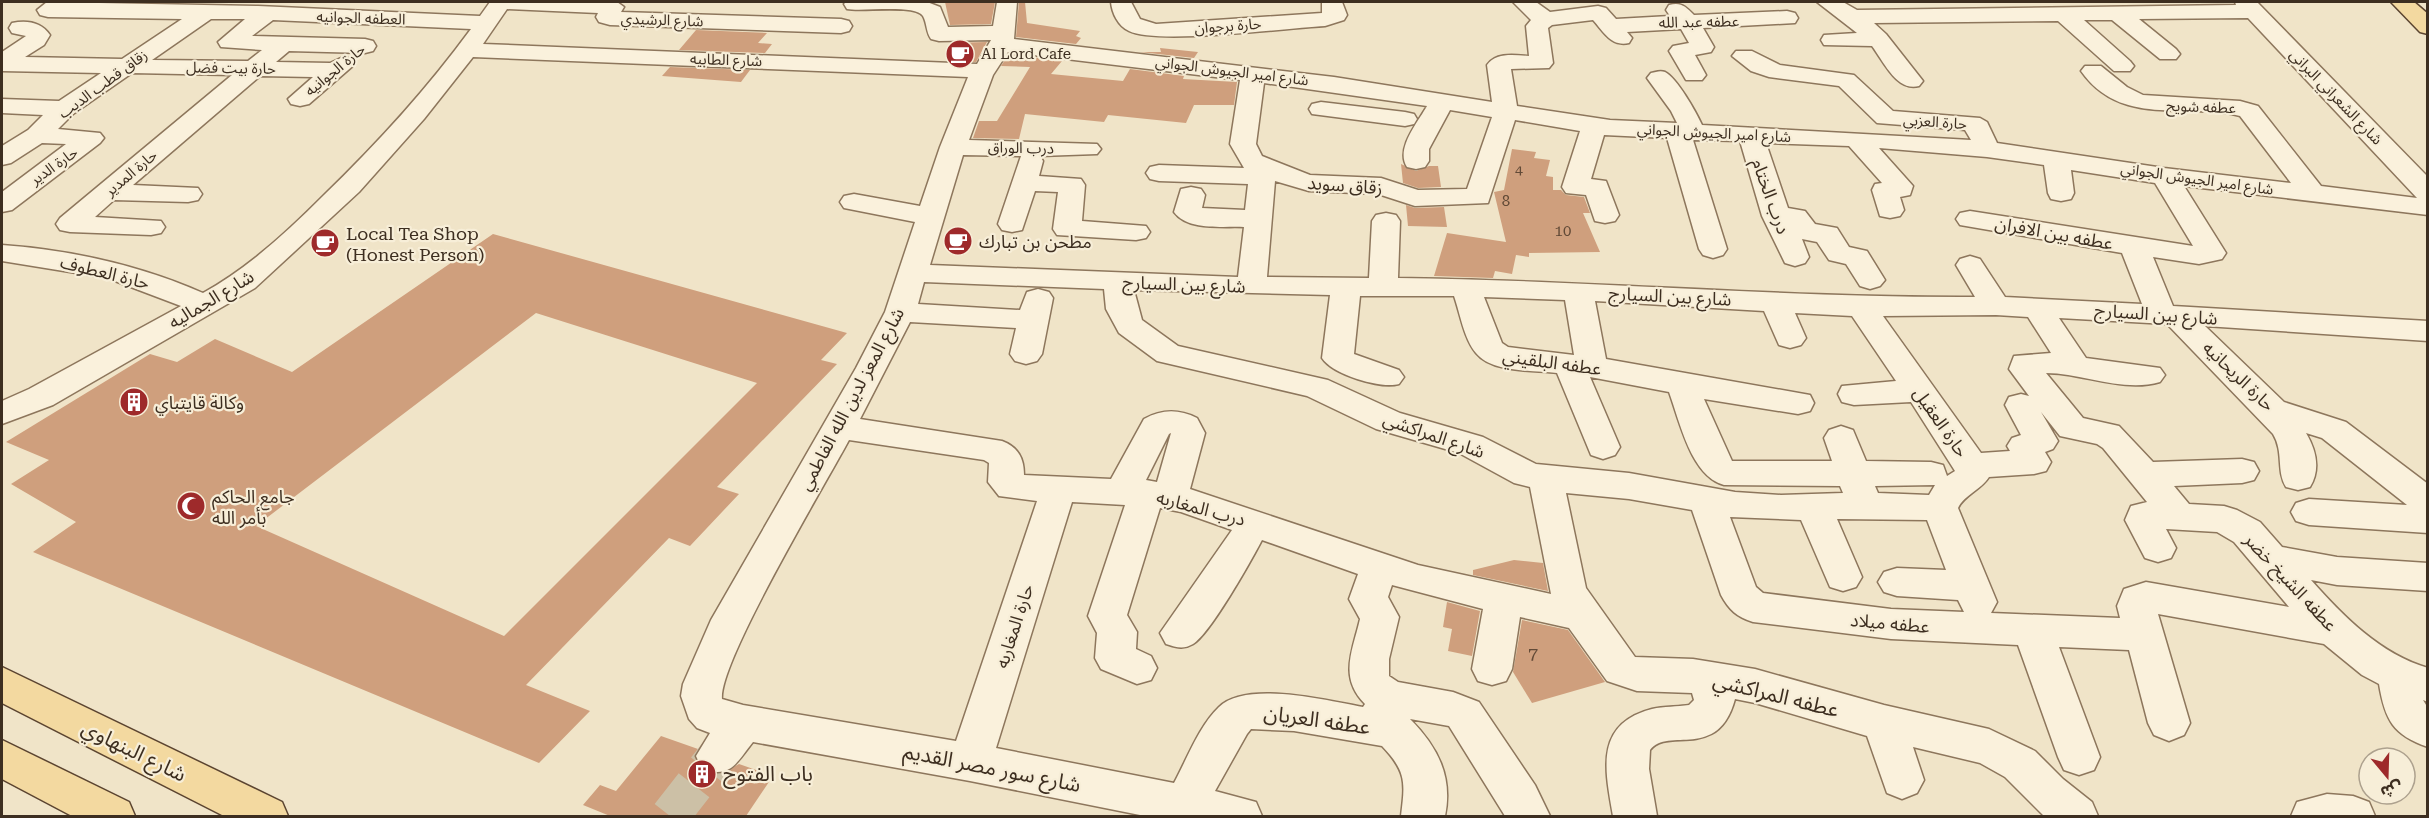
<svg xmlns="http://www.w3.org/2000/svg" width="2429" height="818" font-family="'Roboto Serif','Noto Sans Arabic',serif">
	<rect width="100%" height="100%" fill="#f0e4c8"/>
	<g fill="#cf9f7d" fill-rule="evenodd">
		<path d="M945 2H995L991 24 950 25Z"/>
		<path d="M1019 2H1025L1027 23 1080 31 1076 36 1081 38 1076 44 1016 37Z"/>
		<path d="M696 30 767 33 758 43 772 44 765 53 679 50Z"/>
		<path d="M987 42 976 62 952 61 950 43Z"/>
		<path d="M1160 48 1198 52 1194 58 1140 52H1161Z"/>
		<path d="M1009 54 1062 61 1051 74 1123 81 1130 69 1184 76 1183 79 1237 82 1234 105H1194L1186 123 1108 115 1104 122 1025 114 1019 139 973 138 979 121H997L1030 67 1001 66Z"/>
		<path d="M670 67 750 70 741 82 662 76Z"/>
		<path d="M1512 149 1536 152 1534 158 1550 160 1546 176 1553 177V190H1561L1566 195 1584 197 1590 213H1583L1600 252 1529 253V257L1516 255 1512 274 1495 271 1493 278 1434 276 1447 233 1506 242 1494 192 1504 190Z"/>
		<path d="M1401 164 1416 171 1429 166H1438L1441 187 1418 188 1403 183Z"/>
		<path d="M1406 205 1415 208 1444 207 1447 227 1408 226Z"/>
		<path d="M493 234 847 333 821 360 837 364 717 487 739 494 690 546 669 538 526 685 590 711 539 763 33 552 76 522 11 484 49 460 6 442 150 354 177 362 215 339 292 372ZM536 313 757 383 504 636 256 526Z"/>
		<path d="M1514 560 1543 563 1548 591 1473 575V570Z"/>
		<path d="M1447 602 1480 611 1472 656 1448 651 1452 629 1443 627Z"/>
		<path d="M1522 620 1568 630 1605 682 1532 703 1513 672Z"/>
		<path d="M661 736 698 749 694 757 701 771 720 774 739 764 773 776 746 816H610L583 805 600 785 616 791Z"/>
	</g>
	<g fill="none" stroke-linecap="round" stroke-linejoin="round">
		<path stroke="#ccc0a6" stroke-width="39" stroke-dasharray="39 20" stroke-linecap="butt" d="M670 816 717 756"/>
		<g stroke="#8d765c" stroke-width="3">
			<g id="minor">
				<path d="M47 2 258 6 480 16 490 2H617L624 7 621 12 841 19 849 21 852 26 849 31 841 33 610 25 599 22 596 17 598 13 507 9 483 44 977 64 991 40 939 41 931 39C926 32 927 23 923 16 915 4 862 12 847 9L844 4 846 2H927L940 7 948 27 993 26 997 2H1017L1014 39 1334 77 1492 102 1487 65C1496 52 1514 55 1529 56L1526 26 1531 20 1513 2H1536L1550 12 1598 6 1606 8 1616 19 1670 16 1666 10 1669 5C1681 2 1685 6 1694 15L1787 11 1795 13 1798 18 1795 23 1703 28 1714 47 1711 52 1695 55 1706 75 1702 80H1686L1669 51 1673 46 1689 43 1681 29 1627 32 1632 38 1629 43C1611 47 1604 32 1593 20L1552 25 1548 28 1553 63 1549 68 1511 69 1517 106 1610 120 1677 123 1671 111 1647 78 1651 73C1656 72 1660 70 1665 72 1677 78 1696 112 1702 125L1971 140 1965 130 1877 123 1839 86 1769 77 1751 71 1732 56 1736 51H1752L1780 65 1854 75 1893 111 1980 118 1987 122 1997 143 2164 168 2291 183 2240 116C2184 102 2121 128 2081 71L2085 66H2101L2127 87 2143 95 2240 101 2258 106 2321 186 2417 198 2248 18 2139 19 2176 49 2180 54 2176 59H2160L2112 20H2084L2130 61 2134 66 2130 71H2114L2058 21 1874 23 1886 34 1923 81 1919 86C1897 92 1884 62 1872 46L1824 45 1821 40 1824 35 1857 33 1817 2H1843L1857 10 2236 5 2235 2H2257L2428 177V215L2184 186 2226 253 2222 259 2199 264 2153 257 2173 306 2428 321V341L2205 326 2284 402 2346 422 2428 484V533L2309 525 2296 521 2291 512 2296 503 2309 499 2407 505 2322 438 2306 433C2316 450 2321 469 2310 487L2298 490 2286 487C2276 471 2284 452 2273 434L2167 324 2059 318 2086 358 2160 368 2165 375 2160 382C2123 393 2083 373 2046 373L2083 418 2119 426 2153 462 2242 459 2254 462 2259 471 2254 480 2242 483 2174 486 2189 504 2224 506 2237 510 2260 522 2282 547 2337 557 2428 563V591L2337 585 2311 580C2343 616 2380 654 2428 668V702L2423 700 2428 708V747C2393 735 2385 720 2379 684L2362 675 2324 644 2158 614 2190 723 2184 735 2169 741 2154 735 2148 723 2129 650 2059 647 2100 757 2094 770 2079 775 2064 770 2058 757 2018 645 1891 639 1753 622C1737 617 1729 610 1721 595L1692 510 1629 499 1566 493 1586 588 1635 657 1693 659 1755 669 1884 705 1989 729 2035 751 2063 779 2092 802 2098 816H2044L2005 777 1980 763 1913 747 1924 780 1917 793 1902 799 1887 793 1867 736 1755 703 1735 699C1718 762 1668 726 1650 750L1649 769 1657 816H1613C1605 770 1594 724 1652 709 1664 706 1677 707 1689 705L1694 700 1692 693 1637 691 1607 681 1569 628 1520 617 1512 669 1506 681 1492 685 1478 681 1472 669 1483 609 1392 585 1388 597 1399 617 1389 659V676L1398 682 1453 692 1479 702 1535 785 1550 816H1505L1449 726 1410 719C1438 747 1453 777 1445 816H1401C1405 783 1407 772 1382 746L1294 731 1251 729 1247 734 1215 791 1256 802 1262 816H1145L970 781 753 742C736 763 731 779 702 769L696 756 710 733 697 728 689 719 681 696 683 684 711 620 856 368 885 312 915 222 844 208 840 202 844 196 854 194 920 206 940 147 968 77 473 57 424 119 359 192 255 288 53 405 2 424V401L29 389 181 306 107 278 2 261V245C71 250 139 265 203 293 248 268 286 233 323 196 376 145 427 89 471 29L273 20 252 36 365 39 373 41 376 46 373 51 365 53 289 51 276 62 330 63 343 57 351 59 355 64 309 104 300 106 291 104 288 99 313 77 260 76 133 185 198 188 202 194 198 200 188 202 114 200 95 217 161 221 165 227 161 233 151 235 70 232 60 230 56 224 60 218 232 75 132 73 73 114 58 129 100 133 104 138 100 143 12 210 2 212V192L66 144 42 143 11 163 2 165V146L28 130 43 115 2 113V99L59 101 101 73 2 71V52L26 36 12 33 9 28 12 23C27 20 41 22 50 35L44 45 25 57 122 59 182 19 48 17 40 15 37 10ZM211 19H245L218 42 221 47 262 50 248 61 152 60ZM1008 52 1240 80 1230 144 1244 168 1159 165 1150 167 1146 173 1150 179 1159 181 1248 184 1245 210 1202 208 1205 195 1201 189 1191 187 1181 189 1174 212C1188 231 1222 226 1244 227L1238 277 930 265 963 155 1021 156 998 224 1002 230 1012 232 1022 230 1035 191 1058 192 1053 229 1057 235 1136 240 1146 238 1150 232 1146 226 1082 221 1085 185 1081 179 1039 176 1043 161 1040 156 1097 154 1101 149 1097 144 969 140 993 75ZM1264 83 1427 106C1418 122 1395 149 1407 167L1416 169 1425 167 1429 161V149L1450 110 1492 117 1467 189 1418 190 1381 178 1310 175 1262 156 1256 144ZM1515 120 1580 131 1562 187 1566 193 1586 195 1595 221 1605 223 1615 221 1619 215 1606 181 1591 179 1604 135 1667 138 1699 249 1703 255 1713 258 1723 255 1727 249 1693 140 1740 141 1762 216 1785 263 1795 266 1805 263 1809 257 1802 239 1817 242 1829 260 1846 264 1860 286 1870 289 1880 286 1885 280 1867 251 1849 247 1837 228 1815 224 1805 211 1788 208 1766 143 1849 146 1882 183 1875 184 1872 190 1880 216 1890 218 1900 216 1904 210 1900 197 1910 195 1913 186 1879 148 1987 157 2044 165 2048 193 2051 199 2061 201 2071 199 2074 193 2071 170 2155 183 2193 246 1970 211 1960 213 1956 219 1960 225 2122 253 2142 304 2005 297 1980 259 1970 256 1960 259 1956 265 1975 297C1783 298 1591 280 1398 278L1400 221 1396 215 1386 213 1376 215 1372 221 1369 278 1267 277 1275 181 1309 191 1378 194 1415 206 1488 203ZM924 282 1104 289 1106 309 1119 333 1157 361 1307 396 1376 429 1459 453 1514 483 1530 487 1551 594 1418 565 1190 489 1205 433 1197 418C1179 409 1162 409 1144 419L1111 479 1024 475C1024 458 1018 447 1002 441L860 419 910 322 1016 328 1010 354 1015 361 1026 364 1037 361 1042 354 1053 298 1049 292 1038 289 1027 292 1020 310 918 304ZM1134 290 1330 295 1322 358C1333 375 1381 389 1399 384L1404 377 1399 370 1354 354 1360 296H1454C1460 313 1464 339 1476 353 1492 373 1533 370 1557 373L1591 455 1603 459 1615 455 1620 447 1590 377 1669 392C1680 422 1691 476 1724 485L1840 486 1843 493 1781 495 1735 492 1629 473 1536 464 1483 437 1400 413 1328 380 1178 346 1142 320ZM1484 297 1565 300 1574 355 1508 347 1502 343ZM1595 301 1764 311 1779 345 1790 348 1801 345 1806 338 1795 313 1852 316 1896 381 1842 386 1838 394 1842 402 1854 405 1911 402 1955 471 1947 476 1943 465 1931 462 1866 461 1853 430 1841 426 1829 430 1824 438 1832 461H1732L1704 399 1798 414 1810 411 1814 403 1810 395 1606 359ZM1996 315 2028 317 2051 353 2014 356 2009 369 2029 396 2021 394 2009 397 2005 405 2021 435 2012 438 2007 446 2010 451 1981 453 1883 316ZM2041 412 2060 436 2097 444 2103 448 2147 502 2131 506 2125 520 2145 558 2158 562 2171 558 2176 548 2166 529 2217 532 2234 542 2289 607 2146 582 2124 589 2117 606 2120 618 1991 613 1997 602 1958 508C1964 495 1981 490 1989 477L2034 474 2046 471 2051 462 2045 452 2053 449 2058 441ZM1171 433 1157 482 1146 480 1169 434ZM849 440 984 460 989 463 988 482 999 496 1037 501 956 741 743 705 722 699C718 663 826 483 849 440ZM1935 485 1929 495 1878 493 1875 486ZM1072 502 1125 505 1088 616 1097 633 1095 658 1101 669 1137 684 1151 680 1157 668 1151 656 1136 649 1137 632 1127 615 1160 508 1181 512 1232 530 1160 633 1166 644C1176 647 1183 650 1193 644 1210 634 1251 561 1262 540L1358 574 1349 599 1360 619C1353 650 1338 677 1365 704L1363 707C1328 701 1247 680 1219 707 1199 726 1187 759 1174 783L996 748ZM1730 517 1801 520 1830 587 1843 591 1856 587 1862 577 1837 519 1927 520 1946 570 1897 568 1884 572 1878 582 1884 592 1897 596 1958 600 1964 612 1891 609 1763 593 1756 587Z"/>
				<path d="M1111 2H1131L1140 19 1156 24 1322 13V2H1342L1347 15 1344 20 1325 26C1287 28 1157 45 1129 31 1118 26 1112 13 1111 2Z"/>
				<path d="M1321 102 1405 112 1414 114 1417 119 1414 124 1405 126 1312 114 1309 109 1312 104Z"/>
				<path d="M2327 794 2353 796 2369 802 2375 816H2291L2297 802Z"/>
			</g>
		</g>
		<g stroke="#5b4430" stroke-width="3">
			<g id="major">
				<path d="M2391 2H2414L2428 14V34L2420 32Z"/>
				<path d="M2 667 282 802 288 816H224L2 703Z"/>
				<path d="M2 740 129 802 135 816H72L2 779Z"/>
			</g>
		</g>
		<use href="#minor" fill="#faf1dc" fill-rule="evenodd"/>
		<use href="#major" fill="#f3d9a0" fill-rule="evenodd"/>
	</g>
	<defs>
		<g id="cafe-disc" transform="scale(1.5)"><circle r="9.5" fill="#9e2a2b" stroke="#f7eed8"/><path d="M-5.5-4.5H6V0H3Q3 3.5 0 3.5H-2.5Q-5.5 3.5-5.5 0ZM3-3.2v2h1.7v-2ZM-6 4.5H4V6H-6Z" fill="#fff"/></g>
		<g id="building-disc" transform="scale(1.5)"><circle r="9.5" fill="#9e2a2b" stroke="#f7eed8"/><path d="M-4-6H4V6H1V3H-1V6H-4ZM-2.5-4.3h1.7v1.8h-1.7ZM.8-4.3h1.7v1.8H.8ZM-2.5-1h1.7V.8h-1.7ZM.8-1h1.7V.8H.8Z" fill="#fff"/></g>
		<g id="mosque-disc" transform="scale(1.5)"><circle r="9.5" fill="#9e2a2b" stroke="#f7eed8"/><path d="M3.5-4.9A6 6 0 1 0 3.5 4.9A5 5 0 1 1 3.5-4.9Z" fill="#fff"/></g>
	</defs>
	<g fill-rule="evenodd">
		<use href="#cafe-disc" x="960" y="54"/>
		<use href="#cafe-disc" x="958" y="241"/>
		<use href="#cafe-disc" x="325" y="243"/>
		<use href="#building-disc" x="134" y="402"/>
		<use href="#mosque-disc" x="191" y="506"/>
		<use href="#building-disc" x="702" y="774"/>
	</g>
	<g text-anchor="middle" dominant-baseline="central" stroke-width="4.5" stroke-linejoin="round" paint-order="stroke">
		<g font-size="14" fill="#624a37">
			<text x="1519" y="169">4</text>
		</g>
		<g font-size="15" fill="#3d2e20" stroke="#f7eed8">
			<text transform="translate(361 18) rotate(2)">العطفه الجوانيه</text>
			<text transform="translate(662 20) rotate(2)">شارع الرشيدي</text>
			<text transform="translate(1699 22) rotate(-1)">عطفه عبد الله</text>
			<text transform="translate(1228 26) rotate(-4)">حارة برجوان</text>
			<text transform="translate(726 60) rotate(2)">شارع الطابيه</text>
			<text transform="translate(231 68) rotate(1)">حارة بيت فضل</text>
			<text transform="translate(335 70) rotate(-39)">حارة الجوانيه</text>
			<text transform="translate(1232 71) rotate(7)">شارع امير الجيوش الجواني</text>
			<text transform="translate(103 84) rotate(-36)">زقاق قطب الديب</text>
			<text transform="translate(2336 97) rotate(46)">شارع الشعراني البراني</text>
			<text transform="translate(2201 107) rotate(2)">عطفه شويح</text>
			<text transform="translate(1935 122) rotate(4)">حارة العزبي</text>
			<text transform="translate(1714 133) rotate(3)">شارع امير الجيوش الجواني</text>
			<text transform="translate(1021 148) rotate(1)">درب الوراق</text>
			<text transform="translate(54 166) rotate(-35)">حارة الدير</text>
			<text transform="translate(131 173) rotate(-40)">حارة المدير</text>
			<text transform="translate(2197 179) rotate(8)">شارع امير الجيوش الجواني</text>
		</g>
		<g font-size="15" fill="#3d2e20" stroke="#f7eed8" text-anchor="start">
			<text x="981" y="54">Al Lord Cafe</text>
		</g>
		<g font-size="15" fill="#624a37">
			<text x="1506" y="201">8</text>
			<text x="1563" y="231">10</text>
		</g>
		<g font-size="18" fill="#3d2e20" stroke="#f7eed8">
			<text transform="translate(1345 185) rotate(4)">زقاق سويد</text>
			<text transform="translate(1771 196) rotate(70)">درب الختام</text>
			<text transform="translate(2054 233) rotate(10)">عطفه بين الافران</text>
			<text transform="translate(105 272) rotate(14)">حارة العطوف</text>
			<text transform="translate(1184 284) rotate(2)">شارع بين السيارج</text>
			<text transform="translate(1670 296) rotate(3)">شارع بين السيارج</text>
			<text transform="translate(211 299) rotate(-31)">شارع الجماليه</text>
			<text transform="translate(2156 314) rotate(4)">شارع بين السيارج</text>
			<text transform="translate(1552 362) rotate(8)">عطفه البلقيني</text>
			<text transform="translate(2239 376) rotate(44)">حارة الريحانيه</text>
			<text transform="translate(851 399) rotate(-62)">شارع المعز لدين الله الفاطمي</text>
			<text transform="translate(1941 422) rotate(55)">حارة العقيل</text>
			<text transform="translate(1434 435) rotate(19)">شارع المراكشي</text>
			<text transform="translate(1201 508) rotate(15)">درب المغاربه</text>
			<text transform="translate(2291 582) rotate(47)">عطفه الشيخ خضر</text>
			<text transform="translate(1890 623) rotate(5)">عطفه ميلاد</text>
			<text transform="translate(1014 626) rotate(-72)">حارة المغاربه</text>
		</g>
		<g font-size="18" fill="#3d2e20" stroke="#f7eed8" text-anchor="start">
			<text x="346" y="233">Local Tea Shop<tspan x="346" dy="21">(Honest Person)</tspan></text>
			<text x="979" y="241">مطحن بن تبارك</text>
			<text x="155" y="402">وكالة قايتباي</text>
			<text x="212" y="496">جامع الحاكم<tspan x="212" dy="21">بأمر الله</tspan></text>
		</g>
		<g font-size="18" fill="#624a37">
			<text x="1533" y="653">7</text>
		</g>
		<g font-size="21" fill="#3d2e20" stroke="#f7eed8">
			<text transform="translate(1776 695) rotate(14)">عطفه المراكشي</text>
			<text transform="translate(1317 720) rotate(8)">عطفه العريان</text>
			<text transform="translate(134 751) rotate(26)">شارع البنهاوي</text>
			<text transform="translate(992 768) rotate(11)">شارع سور مصر القديم</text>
		</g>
		<g font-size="21" fill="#3d2e20" stroke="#f7eed8" text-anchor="start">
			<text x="723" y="774">باب الفتوح</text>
		</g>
	</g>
	<rect width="2429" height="818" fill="none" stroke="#3d2e20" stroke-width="6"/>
	<g transform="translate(2387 776) rotate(161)"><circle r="28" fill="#f7eed8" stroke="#ada18e" stroke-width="1.5"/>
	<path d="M0-4.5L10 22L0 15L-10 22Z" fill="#9e2a2b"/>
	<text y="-9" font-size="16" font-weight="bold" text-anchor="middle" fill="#3d2e20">ش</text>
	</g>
</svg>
